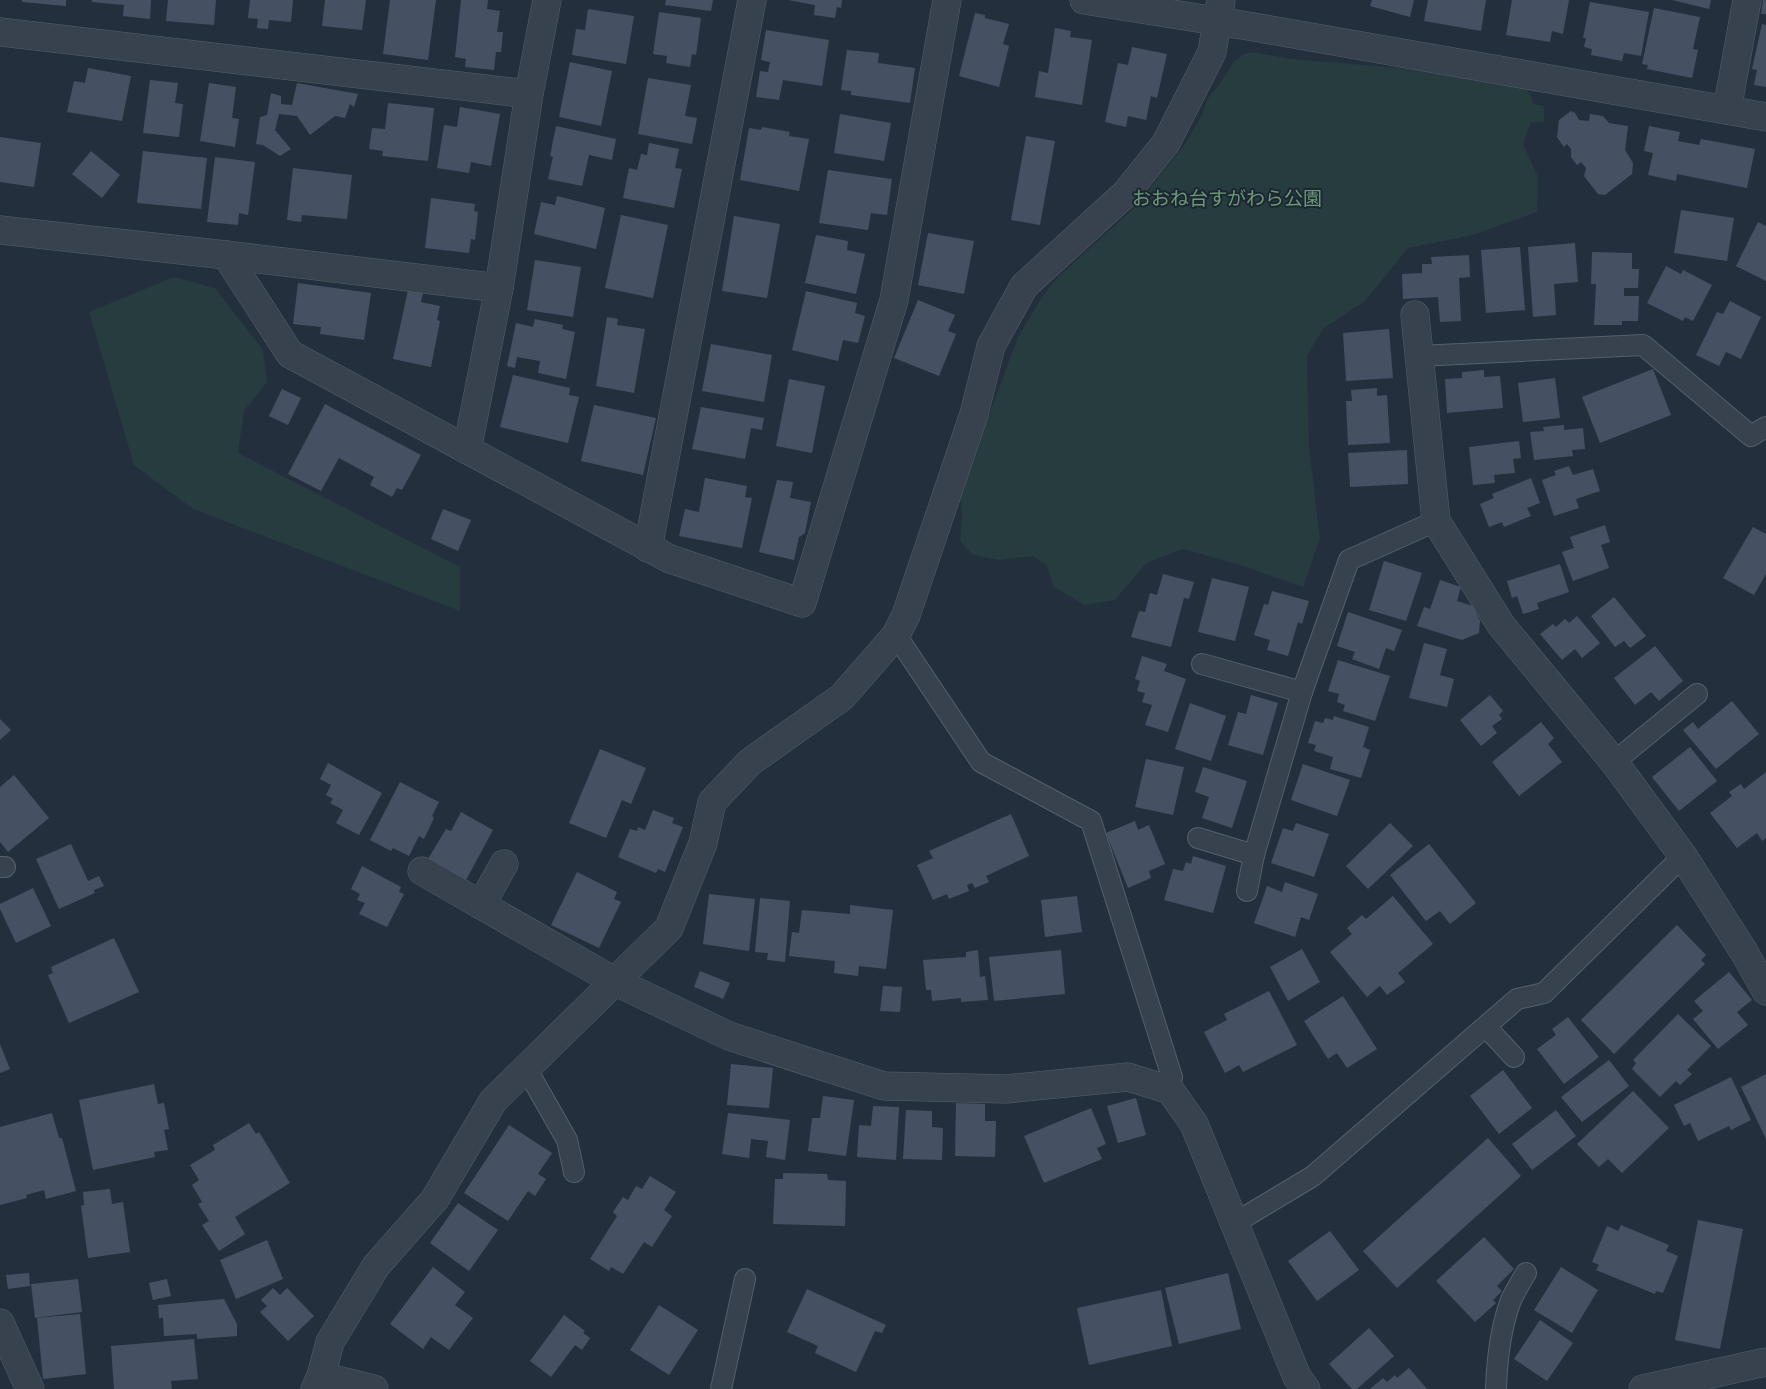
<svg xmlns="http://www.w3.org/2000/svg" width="1766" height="1389" font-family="Commissioner,'Noto Sans JP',sans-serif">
	<rect width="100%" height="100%" fill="#242f3e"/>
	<g fill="#263c3f">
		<path d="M1251 52 1292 59 1401 68 1522 82 1533 101V104L1544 106V122H1531L1523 144 1538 177 1537 212 1473 235 1408 248 1365 301 1323 329 1307 356 1309 447 1320 539 1303 587 1237 564 1183 549 1146 563 1115 600 1084 605 1054 587 1046 565 1033 556 999 560 973 555 960 541 962 516 960 486 972 446 981 437 1018 337 1042 297 1057 278 1134 208 1185 144 1202 115 1208 98 1219 85 1233 63 1242 55Z"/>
		<path d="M174 277 215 288 263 350 267 382 244 411 238 453 460 567V611L193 509 134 465 89 312Z"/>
	</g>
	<g fill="#455162">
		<path d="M22 0H66V6L22 2Z"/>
		<path d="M92 0H151L150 19 123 16 124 5 92 2Z"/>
		<path d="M168 0H216L214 25 166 21Z"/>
		<path d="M250 0H293L291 22 269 20 268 29 257 28 258 19 248 18Z"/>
		<path d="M325 0H366L362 30 322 26Z"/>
		<path d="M390 0H436L428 60 383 54Z"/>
		<path d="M461 0H488L487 9 500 11 497 32H503L501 52H496L494 70 465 67 466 59 455 57Z"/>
		<path d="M666 0H713L711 11 665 5Z"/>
		<path d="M788 0H842L841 8 837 7 835 18 814 15 815 5Z"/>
		<path d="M1372 0H1414L1410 17 1370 6Z"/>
		<path d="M1428 0H1486L1481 31 1424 21Z"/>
		<path d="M1512 0H1569L1563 34 1552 31 1550 42 1506 35Z"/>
		<path d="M1672 0H1711L1709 9Z"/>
		<path d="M1763 0H1766V14H1761Z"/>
		<path d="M1590 2 1649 12 1641 56 1624 53 1622 61 1591 55 1592 49 1584 47 1586 38H1583Z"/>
		<path d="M1654 8 1700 17 1693 49 1698 50 1692 78 1647 69 1648 65 1642 64Z"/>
		<path d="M588 9 634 16 626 64 572 55 576 29 585 30Z"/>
		<path d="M659 12 701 18 696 55 692 54 690 67 666 63 667 56 653 54Z"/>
		<path d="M975 13 985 15V18L1009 24 1003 44 1009 46 999 87 959 76Z"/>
		<path d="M1762 24 1766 25V87L1754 85 1757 70 1752 69Z"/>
		<path d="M1055 28 1071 31 1070 37 1092 40 1082 105 1035 97 1039 71 1048 73Z"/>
		<path d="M766 30 829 40 822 86 783 80 779 100 756 97 760 71 768 72 770 62 761 60Z"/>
		<path d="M1132 47 1167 54 1157 98 1151 96 1146 120 1128 116 1126 127 1105 122 1118 63 1128 65Z"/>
		<path d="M847 50 879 53 878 63 915 68 910 103 851 95V91L841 90Z"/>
		<path d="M570 62 612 71 601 126 559 117Z"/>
		<path d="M88 68 131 76 122 121 67 112 74 81 85 83Z"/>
		<path d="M648 78 691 85 685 116 697 118 692 144 638 134Z"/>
		<path d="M150 80 178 83 175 103 183 104 179 137 143 133Z"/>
		<path d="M209 83 236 87 232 118 239 119 235 147 200 141Z"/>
		<path d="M297 83 358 94 354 107 350 104 345 118 335 116 310 135 297 116 279 114 275 130 291 149 280 156 263 145 256 144 260 117 267 115 271 93 281 96V104L292 105Z"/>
		<path d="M388 103 434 108 428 161 382 156 383 151 369 149 372 128 385 129Z"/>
		<path d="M460 107 500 114 491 166 471 162 469 173 437 168 444 125 457 127Z"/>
		<path d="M1571 111 1575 113 1579 120 1589 121 1590 114 1603 116 1609 123 1628 126 1625 150 1633 163 1632 174 1605 195 1598 194 1584 176 1586 168 1581 162 1577 165 1571 157V149L1567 144 1564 147 1557 137 1559 120Z"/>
		<path d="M840 114 891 123 884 161 834 153Z"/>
		<path d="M556 126 616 139 612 160 589 155 582 186 548 179 553 157 550 156Z"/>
		<path d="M1649 126 1680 132 1678 141 1699 145 1701 139 1755 149 1747 188 1677 174 1676 181 1648 175 1653 153 1644 151Z"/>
		<path d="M762 127 790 132 789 136 809 139 799 191 740 180 749 128 761 130Z"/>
		<path d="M1026 136 1055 141 1040 225 1011 220Z"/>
		<path d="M0 137 41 143 34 187 0 182Z"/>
		<path d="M649 143 679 149 675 168 682 169 674 208 623 198 629 168 637 170 641 154 647 155Z"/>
		<path d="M91 151 120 175 102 198 72 174Z"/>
		<path d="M143 151 207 158 201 209 137 203Z"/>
		<path d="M215 157 255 162 248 215 239 213 238 225 207 222Z"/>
		<path d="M293 168 352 175 347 219 302 215 301 222 287 220Z"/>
		<path d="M828 170 892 179 887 215 871 213 868 230 819 223Z"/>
		<path d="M557 196 605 208 596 249 534 234 541 202 555 205Z"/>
		<path d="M431 198 475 204 474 211 478 212 475 240 471 239 469 253 425 248Z"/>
		<path d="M1681 210 1734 218 1727 261 1674 253Z"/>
		<path d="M621 215 668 225 653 298 605 288Z"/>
		<path d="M734 216 780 224 767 298 722 291Z"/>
		<path d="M1758 222 1766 226V281L1736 266Z"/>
		<path d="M928 233 974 241 964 294 918 285Z"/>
		<path d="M816 235 848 241 847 250 865 254 856 294 805 283Z"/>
		<path d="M1575 243 1578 282 1554 284 1556 315 1533 317 1528 247Z"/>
		<path d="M1520 247 1525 310 1486 313 1481 250Z"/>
		<path d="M1592 252 1632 253V269H1639L1638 288H1624V296H1639L1638 321H1622V325H1594L1596 284H1591Z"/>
		<path d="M1469 255 1470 277 1459 278 1461 321 1440 322 1438 297 1403 299 1402 274 1422 273V264H1432L1431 257Z"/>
		<path d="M535 260 581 267 573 317 527 310Z"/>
		<path d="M1666 266 1681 274 1683 270 1712 285 1693 321 1685 317 1683 321 1647 303Z"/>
		<path d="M298 283 371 293 364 340 320 334 321 327 293 324Z"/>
		<path d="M408 290 423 293 421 302 440 306 437 320 440 321 431 367 393 359Z"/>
		<path d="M806 291 857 303 855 313 865 316 858 343 843 340 838 361 792 350Z"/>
		<path d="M918 300 955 315 948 331 956 334 939 376 894 358Z"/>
		<path d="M1730 301 1761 317 1741 359 1726 352 1719 366 1696 355 1717 312 1723 314Z"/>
		<path d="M607 317 618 319 617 325 645 329 634 393 596 386Z"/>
		<path d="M535 319 563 325 562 329 575 332 566 379 538 373 540 361 517 357 515 368 507 366 516 323 533 327Z"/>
		<path d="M1389 329 1393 378 1346 381 1343 333Z"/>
		<path d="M711 344 772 355 764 402 702 391Z"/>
		<path d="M1653 369 1671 415 1600 443 1582 397Z"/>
		<path d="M1484 370V377L1500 376 1503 408 1447 413 1445 379 1462 378V372Z"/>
		<path d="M513 375 570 388 569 395 579 397 568 443 500 427Z"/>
		<path d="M1555 378 1560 418 1523 422 1518 383Z"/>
		<path d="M789 379 825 386 812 453 776 446Z"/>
		<path d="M1377 388V396L1387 395 1390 443 1348 445 1346 401H1352L1351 390Z"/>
		<path d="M282 389 301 398 288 425 269 416Z"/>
		<path d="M325 404 421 455 402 490 397 488 392 497 370 485 374 477 339 458 321 491 288 474Z"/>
		<path d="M594 405 656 418 643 475 581 461Z"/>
		<path d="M701 407 764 418 762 430 751 428 745 459 692 449Z"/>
		<path d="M1564 425V430L1583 428 1585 449 1572 450 1573 456 1534 460 1530 432 1544 431 1543 427Z"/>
		<path d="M1519 441 1521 458 1513 459 1515 473 1494 475 1495 483 1473 485 1469 447Z"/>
		<path d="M1407 450 1408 484 1350 487 1348 453Z"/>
		<path d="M1569 466 1573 475 1593 469 1600 491 1576 499 1579 508 1554 516 1542 480 1556 475 1554 471Z"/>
		<path d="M705 478 747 486 745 497 752 498 742 548 679 536 685 509 699 512Z"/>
		<path d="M1531 478 1540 503 1527 508 1531 516 1504 527 1502 522 1489 527 1480 504 1494 498 1492 494Z"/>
		<path d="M777 480 793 482 790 498 811 502 805 533 799 537 794 560 759 552Z"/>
		<path d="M443 509 471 520 458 551 431 539Z"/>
		<path d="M1605 525 1610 542 1601 545 1609 568 1573 581 1562 552 1574 548 1570 537Z"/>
		<path d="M1753 527 1766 534V574L1754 595 1723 578Z"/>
		<path d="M1384 561 1422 573 1406 621 1369 610Z"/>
		<path d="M1560 564 1569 592 1537 603 1539 609 1523 614 1517 596 1512 598 1507 581Z"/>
		<path d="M1163 574 1194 582 1189 599 1184 598 1171 647 1131 637 1139 611 1145 612 1150 593 1157 595Z"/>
		<path d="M1212 578 1249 587 1235 641 1198 632Z"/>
		<path d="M1440 580 1461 587 1457 601 1473 606 1480 621 1479 633 1462 640 1417 626 1424 607 1430 609Z"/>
		<path d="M1272 591 1309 601 1302 624 1298 622 1288 656 1267 650 1270 640 1254 635 1264 604 1268 605Z"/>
		<path d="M1614 597 1646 636 1630 648 1624 641 1615 647 1591 616Z"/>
		<path d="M1348 612 1402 630 1394 651 1386 648 1379 669 1352 659 1355 652 1337 646Z"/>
		<path d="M1577 616 1600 643 1582 658 1575 649 1562 660 1540 634 1553 624 1556 627 1565 619 1569 623Z"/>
		<path d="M1424 643 1447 649 1440 675 1454 679 1447 707 1409 698Z"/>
		<path d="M1655 646 1683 681 1659 701 1651 692 1635 705 1614 678Z"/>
		<path d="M1142 656 1167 664 1164 671 1186 679 1168 732 1145 725 1152 705 1142 702 1145 693 1137 691 1140 681 1135 679Z"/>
		<path d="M1338 660 1390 676 1375 721 1343 711 1345 705 1337 702 1339 694 1328 691Z"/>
		<path d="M1251 695 1278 703 1263 755 1228 745 1238 712 1246 714Z"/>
		<path d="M1490 695 1503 711 1499 715 1502 719 1492 726 1497 733 1481 746 1460 720Z"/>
		<path d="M1732 701 1759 734 1716 769 1683 730 1693 722 1698 729Z"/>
		<path d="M1190 703 1226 716 1211 761 1175 749Z"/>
		<path d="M1334 716 1369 727 1363 747 1370 750 1361 778 1330 769 1333 757 1314 751 1316 745 1308 743 1315 721 1323 723 1325 718 1333 720Z"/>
		<path d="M0 719 11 730 0 740Z"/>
		<path d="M1541 722 1554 738 1548 744 1562 762 1519 796 1492 762Z"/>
		<path d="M1690 747 1717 781 1679 811 1652 777Z"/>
		<path d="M600 749 646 768 631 804 622 800 606 838 569 823Z"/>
		<path d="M1146 759 1184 767 1173 815 1135 807Z"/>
		<path d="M328 763 382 793 359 835 336 823 343 810 330 803 333 799 326 795 331 785 320 779Z"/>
		<path d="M1303 764 1350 780 1337 816 1291 800Z"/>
		<path d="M1203 767 1247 781 1232 828 1202 818 1209 797 1195 792Z"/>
		<path d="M1766 772V838L1762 841 1757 833 1737 848 1710 813 1732 796 1729 792 1741 784 1744 789Z"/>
		<path d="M14 775 49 818 8 852 0 842V787Z"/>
		<path d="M400 782 439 802 432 816 434 818 424 839 419 836 409 856 393 848 391 851 370 840Z"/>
		<path d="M653 810 674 818 672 823 683 827 665 872 658 869 656 873 618 857 630 829 637 831 638 827 645 830Z"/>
		<path d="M461 812 493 830 466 880 428 859 446 829 451 831Z"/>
		<path d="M1011 814 1029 856 986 876 989 882 975 888 972 883 967 885 969 891 949 899 947 894 933 900 917 865 933 858 929 851Z"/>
		<path d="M1135 821 1138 830 1149 825 1165 864 1149 871 1151 878 1128 888 1106 833Z"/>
		<path d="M1296 823 1329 834 1314 877 1271 863 1283 828 1293 831Z"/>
		<path d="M1390 823 1413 846 1368 889 1346 866Z"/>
		<path d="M71 844 88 881 99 876 104 886 94 890 95 893 59 909 36 859Z"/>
		<path d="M1429 844 1476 903 1450 924 1440 911 1426 921 1390 875Z"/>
		<path d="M1193 856 1226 866 1213 913 1164 900 1173 869 1183 871 1186 862 1191 864Z"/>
		<path d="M362 866 401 887 399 892 404 894 387 927 359 914 365 903 357 900 360 894 351 889Z"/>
		<path d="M577 872 617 892 614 899 621 902 599 948 551 925Z"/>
		<path d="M1285 882 1318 894 1309 920 1301 917 1295 937 1254 923 1267 886 1282 892Z"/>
		<path d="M33 888 51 926 16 943 0 909V904Z"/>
		<path d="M709 894 755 899 749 951 703 944Z"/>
		<path d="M1077 896 1082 932 1045 937 1041 900Z"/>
		<path d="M1393 896 1433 944 1398 973 1405 982 1387 995 1380 986 1367 997 1330 952 1352 934 1347 928 1362 915 1366 919Z"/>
		<path d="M760 898 790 901 785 962 767 960 768 953 755 952Z"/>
		<path d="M850 905 893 910 886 969 859 966 858 976 834 973 835 961 789 956 792 932 799 933 802 910 850 914Z"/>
		<path d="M1677 925 1706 955 1701 960 1705 964 1614 1054 1581 1020Z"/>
		<path d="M114 938 139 992 69 1023 48 975 53 973 51 967Z"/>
		<path d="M1302 949 1320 982 1288 1001 1270 967Z"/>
		<path d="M978 950 980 977 985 976 988 1000 961 1002V998L932 1001 931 990H926L923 960 966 957V952Z"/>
		<path d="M1061 950 1065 994 994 1001 989 957Z"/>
		<path d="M700 971 730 983 723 999 694 987Z"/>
		<path d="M1729 972 1752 1000 1737 1012 1748 1025 1718 1049 1693 1019 1703 1011 1694 1001Z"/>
		<path d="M883 986 902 987 900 1012 880 1011Z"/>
		<path d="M1269 991 1297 1045 1243 1072 1239 1065 1225 1073 1204 1032 1227 1020 1224 1014Z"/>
		<path d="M1343 996 1377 1049 1347 1068 1337 1053 1328 1059 1304 1021Z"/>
		<path d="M1678 1014 1711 1046 1687 1070 1692 1074 1680 1085 1676 1081 1660 1097 1632 1069 1636 1063 1633 1060Z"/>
		<path d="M1568 1017 1599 1057 1564 1084 1537 1049 1556 1035 1552 1029Z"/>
		<path d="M0 1044 10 1069 0 1073Z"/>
		<path d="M1609 1060 1629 1086 1582 1122 1561 1097Z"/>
		<path d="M731 1064 773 1068 769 1108 727 1105Z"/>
		<path d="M1503 1070 1532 1108 1499 1134 1470 1096Z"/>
		<path d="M1766 1074V1139L1741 1087Z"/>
		<path d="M1731 1077 1751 1120 1731 1130 1729 1126 1698 1141 1690 1123 1684 1126 1674 1105Z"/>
		<path d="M154 1084 158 1104 164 1103 169 1129 164 1130 168 1150 154 1152 155 1157 93 1170 79 1100Z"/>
		<path d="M1633 1091 1669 1128 1622 1173 1608 1159 1599 1167 1577 1144Z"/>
		<path d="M823 1096 854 1100 846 1156 808 1151 812 1118H820Z"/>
		<path d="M1136 1098 1146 1135 1118 1143 1107 1106Z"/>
		<path d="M956 1103 985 1104V1121H996L995 1157 955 1156Z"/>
		<path d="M873 1106 899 1107 896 1160 857 1157 859 1125 871 1126Z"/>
		<path d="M1091 1108 1106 1144 1097 1148 1102 1159 1044 1183 1024 1136Z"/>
		<path d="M906 1110 932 1111V1127L943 1128 942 1160 903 1159Z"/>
		<path d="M1556 1110 1576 1136 1532 1170 1512 1144Z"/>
		<path d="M52 1113 59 1138H62L76 1191 46 1199 44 1190 26 1195 27 1198 0 1205V1127Z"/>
		<path d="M728 1113 790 1120 785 1160 766 1157 768 1141 751 1139 749 1158 722 1154Z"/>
		<path d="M249 1123 256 1134 259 1132 290 1183 235 1217 245 1234 219 1251 202 1225 209 1221 198 1204 202 1202 192 1185 199 1180 190 1165 215 1150 213 1145Z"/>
		<path d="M509 1125 552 1153 538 1174 546 1179 535 1196 528 1191 508 1221 464 1193Z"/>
		<path d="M1488 1138 1521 1176 1397 1288 1363 1251Z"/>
		<path d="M783 1173 827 1174 828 1180 846 1181 845 1226 773 1224 775 1179H783Z"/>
		<path d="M650 1176 676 1192 664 1210 672 1216 652 1247 644 1242 623 1274 611 1267 609 1271 590 1259 617 1216 613 1212 623 1197 628 1200 636 1186 642 1189Z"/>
		<path d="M110 1189 112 1204 123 1202 130 1252 88 1258 81 1206 84 1205 83 1192Z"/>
		<path d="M458 1203 498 1230 469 1271 430 1243Z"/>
		<path d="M1698 1220 1743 1229 1720 1349 1675 1340Z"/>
		<path d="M1621 1225 1669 1245 1666 1251 1678 1256 1663 1293 1656 1291 1655 1294 1596 1270 1599 1265 1592 1262 1607 1226 1618 1231Z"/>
		<path d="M1330 1231 1359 1270 1317 1301 1288 1261Z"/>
		<path d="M1484 1237 1514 1269 1497 1286 1502 1291 1493 1300 1496 1303 1475 1322 1436 1281Z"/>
		<path d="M267 1240 283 1279 236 1299 220 1260Z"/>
		<path d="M433 1267 465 1292 455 1305 473 1318 449 1350 431 1337 423 1349 390 1324Z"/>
		<path d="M1561 1267 1598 1290 1572 1333 1534 1310Z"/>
		<path d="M29 1273 30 1286 8 1289 6 1275Z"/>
		<path d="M1228 1273 1241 1329 1179 1344 1165 1288Z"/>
		<path d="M78 1279 82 1312 35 1318 31 1284Z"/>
		<path d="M167 1279 171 1296 153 1300 149 1283Z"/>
		<path d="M273 1288 280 1295 287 1288 314 1316 288 1341 260 1312 267 1306 261 1300Z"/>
		<path d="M807 1289 886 1325 882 1333 875 1331 856 1372 815 1353 818 1346 787 1332Z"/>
		<path d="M1161 1290 1172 1346 1089 1365 1077 1308Z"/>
		<path d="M224 1299 237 1324V1336L197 1339V1334L164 1336 163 1318H159L158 1305Z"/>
		<path d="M659 1305 698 1330 669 1375 630 1350Z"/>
		<path d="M80 1314 86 1374 43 1379 37 1318Z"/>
		<path d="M564 1315 585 1331 583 1333 590 1338 582 1350 575 1345 551 1377 530 1361Z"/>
		<path d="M1540 1320 1573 1343 1547 1381 1514 1359Z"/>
		<path d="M1369 1328 1394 1356 1357 1389H1352L1329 1364Z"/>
		<path d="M194 1339 198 1379 171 1381 172 1389H114L111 1346Z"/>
		<path d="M1409 1368 1427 1389H1370L1383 1378 1387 1382 1395 1375 1397 1378Z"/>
	</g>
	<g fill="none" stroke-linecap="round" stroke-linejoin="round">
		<g stroke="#565f6c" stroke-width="22">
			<g id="lane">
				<path d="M1419 356 1643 345 1751 436 1766 427"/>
				<path d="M896 635 981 762 1091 821 1172 1077 1170 1090"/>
				<path d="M1202 664 1302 692"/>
				<path d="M1614 762 1697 694"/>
				<path d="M1198 838 1254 855"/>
				<path d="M0 867H5"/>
				<path d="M1247 891 1254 855 1302 692 1349 560 1436 521"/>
				<path d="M1486 1027 1514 1057"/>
				<path d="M526 1068 567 1140 574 1172"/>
				<path d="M1233 1224 1313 1176 1517 999 1544 993 1683 856"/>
				<path d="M721 1389 745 1279"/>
				<path d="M1496 1389C1497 1359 1500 1329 1511 1300 1515 1291 1521 1282 1526 1273"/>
			</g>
		</g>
		<g stroke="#565f6c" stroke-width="29">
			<g id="street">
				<path d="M1084 0 1248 26 1766 117"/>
				<path d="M0 32 529 94"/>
				<path d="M1727 110 1747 0"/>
				<path d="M0 230 226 255 499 288"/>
				<path d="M226 255 290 354 670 559 802 603 894 300 947 0"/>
				<path d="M1415 315 1436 521 1501 625 1614 762 1683 856 1744 952 1766 991"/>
				<path d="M467 450 499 288 529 94 547 0"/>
				<path d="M648 548 752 0"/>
				<path d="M422 871 614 981 729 1036 884 1086 1006 1089 1128 1077 1170 1090 1194 1124 1297 1377 1306 1389"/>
				<path d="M481 905 504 864"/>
				<path d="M0 1323 30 1389"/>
				<path d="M321 1376 374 1389"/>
				<path d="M315 1389 321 1376 330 1342 376 1266 435 1199 493 1101 669 928 703 843 712 802 750 762 842 697 896 635 906 615 974 414 991 346 1024 286 1125 194 1166 143 1212 52 1221 0"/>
				<path d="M1643 1389 1766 1362"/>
			</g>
		</g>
		<use href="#lane" stroke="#38414e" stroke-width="20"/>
		<use href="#street" stroke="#38414e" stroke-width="28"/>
	</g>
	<g text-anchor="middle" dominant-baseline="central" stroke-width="4" stroke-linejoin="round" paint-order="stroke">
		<g font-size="19" fill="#6b9a76" stroke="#1d2633">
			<text x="1227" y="197">おおね台すがわら公園</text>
		</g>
	</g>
</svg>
